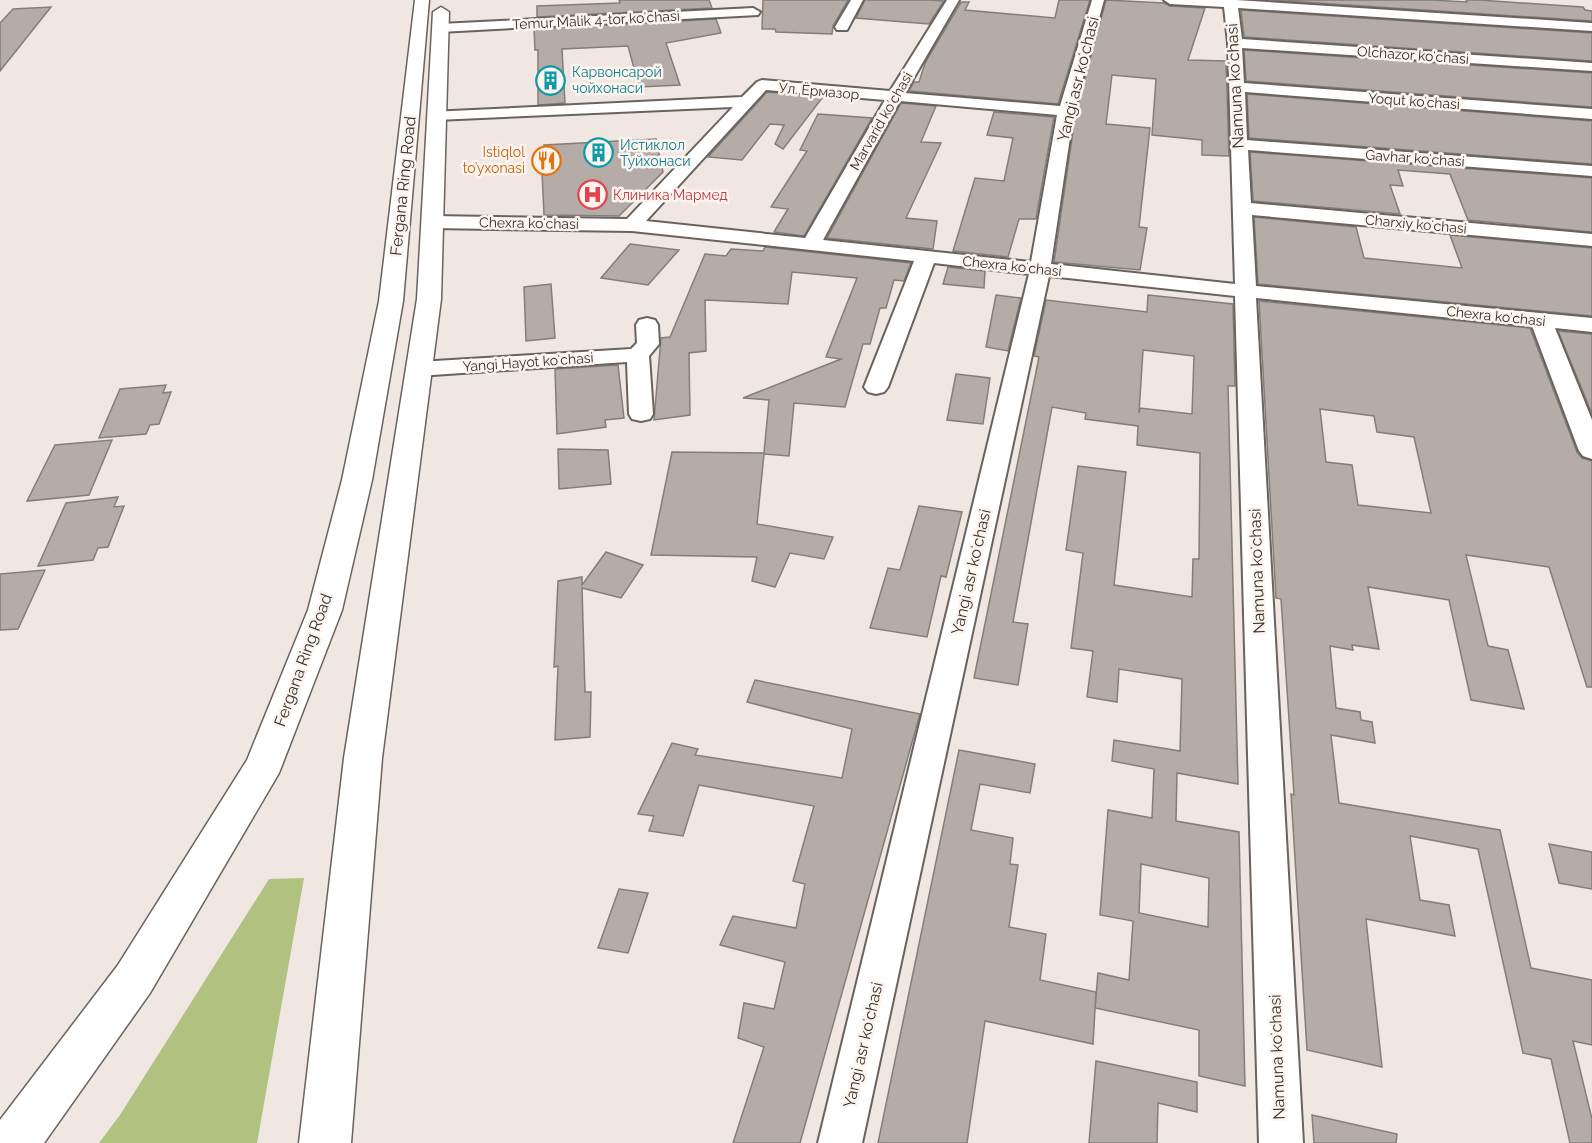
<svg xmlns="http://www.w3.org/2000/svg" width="1592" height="1143" viewBox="0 0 1592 1143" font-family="Raleway,sans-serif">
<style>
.green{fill:#b1c180}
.building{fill:#b5aca8;stroke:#847d78;stroke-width:1.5;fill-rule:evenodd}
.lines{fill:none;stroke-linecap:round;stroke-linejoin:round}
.minor-casing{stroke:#69625e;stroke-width:4}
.trunk-casing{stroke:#69625e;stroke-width:3}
.minor{fill:#fff;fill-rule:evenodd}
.trunk{fill:#fff;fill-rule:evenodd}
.labels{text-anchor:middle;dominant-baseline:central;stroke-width:5;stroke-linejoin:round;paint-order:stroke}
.far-street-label{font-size:14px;fill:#322f2d;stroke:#fdf4f0}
.far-culture-label{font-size:14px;fill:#0d838f;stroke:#fdf4f0;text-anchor:start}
.far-food-label{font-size:14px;fill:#c56008;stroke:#fdf4f0;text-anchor:end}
.far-health-label{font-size:14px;fill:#be3a42;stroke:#fdf4f0;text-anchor:start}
.street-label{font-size:16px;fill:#322f2d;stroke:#fdf4f0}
</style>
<rect width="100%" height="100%" fill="#f0e7e2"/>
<path class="green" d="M 304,878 L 257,1143 L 99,1143 L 120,1115 L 269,879 Z"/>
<g class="building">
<path d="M 619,0 L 709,0 L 712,8 L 537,17 L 537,6 L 620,3 Z"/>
<path d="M 763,0 L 848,0 L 833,26 L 832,34 L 776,32 L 775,29 L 762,29 Z"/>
<path d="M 865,0 L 929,0 L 944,1 L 929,24 L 856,18 Z"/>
<path d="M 1059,0 L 1090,0 L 1058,104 L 909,91 L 914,82 L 919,82 L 925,63 L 961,2 L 969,2 L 965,10 L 1055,18 Z"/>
<path d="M 1106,0 L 1164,3 L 1170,6 L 1205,8 L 1188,60 L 1226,61 L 1229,156 L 1202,155 L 1202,140 L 1152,135 L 1156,79 L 1112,75 L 1106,124 L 1150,128 L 1139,227 L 1147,228 L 1140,270 L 1054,262 L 1076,111 Z"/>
<path d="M 1271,0 L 1431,0 L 1467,2 L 1466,0 L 1479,0 L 1583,7 L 1585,10 L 1592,11 L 1592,21 Z"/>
<path d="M 51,7 L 0,71 L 0,23 L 13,9 Z"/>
<path d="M 1241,10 L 1592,33 L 1592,61 L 1244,37 Z"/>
<path d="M 716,19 L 721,33 L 666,43 L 680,85 L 639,87 L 628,46 L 562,49 L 565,103 L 538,105 L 538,50 L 535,50 L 534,29 Z"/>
<path d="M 1244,50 L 1592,73 L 1592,107 L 1246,81 Z"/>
<path d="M 767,92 L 823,97 L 783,149 L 775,144 L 784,125 L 770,124 L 742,160 L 708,157 Z"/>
<path d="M 1247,94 L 1592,121 L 1592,164 L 1249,138 Z"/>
<path d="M 901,103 L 936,106 L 921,142 L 941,143 L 906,218 L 937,221 L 933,249 L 827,238 Z"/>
<path d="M 994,112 L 1054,117 L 1036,219 L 1019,219 L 1008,257 L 953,251 L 975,178 L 1004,181 L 1013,138 L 987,135 Z"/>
<path d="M 818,114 L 872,118 L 804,236 L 774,232 L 788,209 L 771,207 L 807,151 L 800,150 Z"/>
<path d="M 656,139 L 663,172 L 619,216 L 544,215 L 541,150 L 545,149 L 544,145 Z"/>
<path d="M 1250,152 L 1592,178 L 1592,232 L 1468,220 L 1450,174 L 1398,170 L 1403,186 L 1390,185 L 1400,214 L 1253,201 Z"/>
<path d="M 1254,217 L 1356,227 L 1364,258 L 1462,268 L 1450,235 L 1592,248 L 1592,316 L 1258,284 Z"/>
<path d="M 630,244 L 679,250 L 648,285 L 601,278 Z"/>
<path d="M 765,247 L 911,263 L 904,281 L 894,280 L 886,308 L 880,308 L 870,344 L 863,344 L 845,407 L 794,403 L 789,456 L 764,454 L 757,524 L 833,537 L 824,559 L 790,553 L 775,587 L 752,581 L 757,557 L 651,555 L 672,452 L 764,453 L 769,400 L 743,398 L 841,359 L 826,357 L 857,278 L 792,272 L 788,304 L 705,300 L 706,351 L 689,353 L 690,415 L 654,420 L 661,338 L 670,337 L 705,254 L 726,256 L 731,249 L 763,251 Z"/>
<path d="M 948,267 L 985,271 L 984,288 L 943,284 Z"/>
<path d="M 551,284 L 555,338 L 526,341 L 524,287 Z"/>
<path d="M 996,295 L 1021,298 L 1008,351 L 986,347 Z"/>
<path d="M 1148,295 L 1233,304 L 1235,386 L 1228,386 L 1238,784 L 1177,773 L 1176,821 L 1239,832 L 1245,1086 L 1199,1076 L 1199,1030 L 1095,1008 L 1098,973 L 1129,980 L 1133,921 L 1100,915 L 1108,810 L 1152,818 L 1154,769 L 1112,761 L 1114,740 L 1180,751 L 1182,679 L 1119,669 L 1117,702 L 1087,697 L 1093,651 L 1071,648 L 1083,553 L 1066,550 L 1078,466 L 1126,472 L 1114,585 L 1192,597 L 1193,559 L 1199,559 L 1200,453 L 1137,445 L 1138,426 L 1085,419 L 1086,413 L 1052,407 L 1013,622 L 1028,624 L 1018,685 L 974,678 L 1039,357 L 1034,356 L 1046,300 L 1147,312 ZM 1143,350 L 1194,356 L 1192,414 L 1140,408 L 1139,413 ZM 1141,864 L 1209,878 L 1208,927 L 1139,913 Z"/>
<path d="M 1259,301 L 1530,328 L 1577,452 L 1582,458 L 1592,461 L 1592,687 L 1587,687 L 1549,567 L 1466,555 L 1488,646 L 1508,650 L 1524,709 L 1471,700 L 1449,600 L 1368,587 L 1379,649 L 1352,645 L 1353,650 L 1330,646 L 1336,708 L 1360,712 L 1361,720 L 1372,722 L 1375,743 L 1331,735 L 1339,803 L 1500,830 L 1531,968 L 1592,980 L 1592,1045 L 1573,1041 L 1592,1119 L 1592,1143 L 1570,1143 L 1551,1059 L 1523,1053 L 1478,849 L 1410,836 L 1420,900 L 1449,905 L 1455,936 L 1366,919 L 1382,1067 L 1307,1050 L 1291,794 L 1294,795 L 1281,599 L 1276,598 ZM 1320,409 L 1374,416 L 1377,432 L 1414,437 L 1431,513 L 1358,505 L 1352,465 L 1326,462 Z"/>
<path d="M 1558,331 L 1592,334 L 1592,414 Z"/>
<path d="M 618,365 L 624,418 L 605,420 L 606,427 L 557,434 L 555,369 Z"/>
<path d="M 956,374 L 990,378 L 983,424 L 947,420 Z"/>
<path d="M 166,385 L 163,393 L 171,392 L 159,424 L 150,425 L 146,434 L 99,438 L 120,389 Z"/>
<path d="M 112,440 L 89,495 L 27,501 L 55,445 Z"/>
<path d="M 558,449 L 608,450 L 611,484 L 559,489 Z"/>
<path d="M 118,497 L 114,507 L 124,506 L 108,547 L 98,548 L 93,560 L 38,566 L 66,503 Z"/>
<path d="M 919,506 L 962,512 L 946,577 L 941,576 L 927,637 L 870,628 L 888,568 L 900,570 Z"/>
<path d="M 606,552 L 643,565 L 621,598 L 582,588 L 585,692 L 591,692 L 590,737 L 555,740 L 558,666 L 554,667 L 558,581 L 582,577 L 582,585 Z"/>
<path d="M 45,570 L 18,629 L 0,630 L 0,574 Z"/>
<path d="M 755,680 L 920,714 L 800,1143 L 733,1143 L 764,1047 L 738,1038 L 744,1003 L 774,1009 L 785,962 L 720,945 L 733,916 L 796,928 L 805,884 L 793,881 L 814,806 L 699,785 L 683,836 L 649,831 L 654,816 L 638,814 L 672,743 L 698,749 L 695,755 L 842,778 L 852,729 L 747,702 Z"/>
<path d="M 959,750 L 1035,764 L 1030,793 L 980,784 L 971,830 L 1013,838 L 1010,864 L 1018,865 L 1009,927 L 1046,934 L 1040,980 L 1096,992 L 1093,1044 L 985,1021 L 967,1143 L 878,1143 Z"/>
<path d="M 1549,844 L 1592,852 L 1592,889 L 1559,883 Z"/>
<path d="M 619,889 L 648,893 L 628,953 L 598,948 Z"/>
<path d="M 1096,1061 L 1197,1082 L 1197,1112 L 1158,1103 L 1157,1143 L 1089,1143 Z"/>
<path d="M 1312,1115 L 1397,1134 L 1396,1143 L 1314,1143 Z"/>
</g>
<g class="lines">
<defs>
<g id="minor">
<path d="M 851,0 L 863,0 L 847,30 L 837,30 L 835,27 Z"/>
<path d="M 947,0 L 959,0 L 905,93 L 1060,106 L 1092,0 L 1104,0 L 1074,111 L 1051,264 L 1235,284 L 1228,43 L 1224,7 L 1170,4 L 1164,0 L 1236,0 L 1592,23 L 1592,31 L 1238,8 L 1242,39 L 1592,63 L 1592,71 L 1242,48 L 1244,83 L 1592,109 L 1592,119 L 1245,92 L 1247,140 L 1592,166 L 1592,176 L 1248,150 L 1251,203 L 1592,234 L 1592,246 L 1252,215 L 1256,286 L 1592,318 L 1592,332 L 1555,328 L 1592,420 L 1592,459 L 1583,456 L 1579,451 L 1532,326 L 1256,298 L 1303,1143 L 1259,1143 L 1235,296 L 1049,276 L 862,1143 L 818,1143 L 1029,274 L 934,263 L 888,387 L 884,392 L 876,394 L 868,392 L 864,387 L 914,261 L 632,231 L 432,228 L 425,226 L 423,222 L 425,218 L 432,216 L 627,219 L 733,107 L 436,120 L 428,115 L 430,112 L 742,97 L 757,82 L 762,80 L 890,91 ZM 766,90 L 885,100 L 805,238 L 646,221 ZM 900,101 L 1057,115 L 1031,262 L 823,240 Z"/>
<path d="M 753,8 L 760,12 L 758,15 L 440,32 L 433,28 L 440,24 Z"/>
<path d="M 647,318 L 655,320 L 658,325 L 659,344 L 649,356 L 653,414 L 650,419 L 641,421 L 632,419 L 629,414 L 627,362 L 418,376 L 410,374 L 407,369 L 410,364 L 418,362 L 631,349 L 637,343 L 636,325 L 639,320 Z"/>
</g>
<g id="trunk">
<path d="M 415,0 L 429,0 L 403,301 L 372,480 L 342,610 L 279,773 L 150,993 L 44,1143 L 0,1143 L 0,1120 L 118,965 L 247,760 L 308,610 L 342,480 L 379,301 Z"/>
<path d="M 441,7 L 449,12 L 441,299 L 382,758 L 351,1143 L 299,1143 L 344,758 L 417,299 L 433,12 Z"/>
</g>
</defs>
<use href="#minor" class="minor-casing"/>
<use href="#trunk" class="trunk-casing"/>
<use href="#minor" class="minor"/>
<use href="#trunk" class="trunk"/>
</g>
<defs>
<symbol id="building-ring" viewBox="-11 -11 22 22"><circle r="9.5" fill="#fdf4f0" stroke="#0f9aa8" stroke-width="1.5"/><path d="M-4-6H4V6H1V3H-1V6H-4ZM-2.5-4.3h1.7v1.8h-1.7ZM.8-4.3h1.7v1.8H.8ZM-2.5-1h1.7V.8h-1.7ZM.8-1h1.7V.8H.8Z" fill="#0f9aa8"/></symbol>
<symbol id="restaurant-ring" viewBox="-11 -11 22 22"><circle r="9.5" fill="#fdf4f0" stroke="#e8710a" stroke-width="1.5"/><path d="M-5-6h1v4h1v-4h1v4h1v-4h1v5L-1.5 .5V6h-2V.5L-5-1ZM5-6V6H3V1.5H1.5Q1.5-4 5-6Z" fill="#e8710a"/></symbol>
<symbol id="hospital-ring" viewBox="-11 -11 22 22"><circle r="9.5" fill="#fdf4f0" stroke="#e0444e" stroke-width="1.5"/><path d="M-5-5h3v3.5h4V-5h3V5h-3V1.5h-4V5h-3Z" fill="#e0444e"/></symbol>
</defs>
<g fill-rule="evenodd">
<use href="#building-ring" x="534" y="64" width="33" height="33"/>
<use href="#building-ring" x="582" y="136" width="33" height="33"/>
<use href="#restaurant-ring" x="530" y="144" width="33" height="33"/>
<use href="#hospital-ring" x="576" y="178" width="33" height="33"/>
</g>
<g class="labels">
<g class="far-street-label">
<text transform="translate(596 20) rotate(-3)">Temur Malik 4-tor koʻchasi</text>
<text transform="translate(1413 55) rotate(4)">Olchazor koʻchasi</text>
<text transform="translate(819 91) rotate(5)">Ул. Ёрмазор</text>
<text transform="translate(1414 101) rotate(4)">Yoqut koʻchasi</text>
<text transform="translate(881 121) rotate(-60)">Marvarid koʻchasi</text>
<text transform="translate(1415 158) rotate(4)">Gavhar koʻchasi</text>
<text transform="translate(529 223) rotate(1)">Chexra koʻchasi</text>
<text transform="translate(1416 224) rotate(5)">Charxiy koʻchasi</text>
<text transform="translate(1012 266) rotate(6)">Chexra koʻchasi</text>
<text transform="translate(1496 316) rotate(6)">Chexra koʻchasi</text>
<text transform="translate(528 362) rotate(-4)">Yangi Hayot koʻchasi</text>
</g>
<g class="far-culture-label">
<text x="572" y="72">Карвонсарой<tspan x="572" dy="16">чойхонаси</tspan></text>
<text x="620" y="145">Истиклол<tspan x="620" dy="16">Туйхонаси</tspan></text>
</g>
<g class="far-food-label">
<text x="525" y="152">Istiqlol<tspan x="525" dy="16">to’yxonasi</tspan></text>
</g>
<g class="far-health-label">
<text x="613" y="195">Клиника Мармед</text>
</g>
<g class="street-label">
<text transform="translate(1078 79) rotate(-76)">Yangi asr koʻchasi</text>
<text transform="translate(1235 86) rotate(-93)">Namuna koʻchasi</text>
<text transform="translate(403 186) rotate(-84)">Fergana Ring Road</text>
<text transform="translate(1257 571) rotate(-92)">Namuna koʻchasi</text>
<text transform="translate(971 572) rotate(-77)">Yangi asr koʻchasi</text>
<text transform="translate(303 660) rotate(-70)">Fergana Ring Road</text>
<text transform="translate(863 1045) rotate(-77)">Yangi asr koʻchasi</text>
<text transform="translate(1277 1057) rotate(-92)">Namuna koʻchasi</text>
</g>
</g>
</svg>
